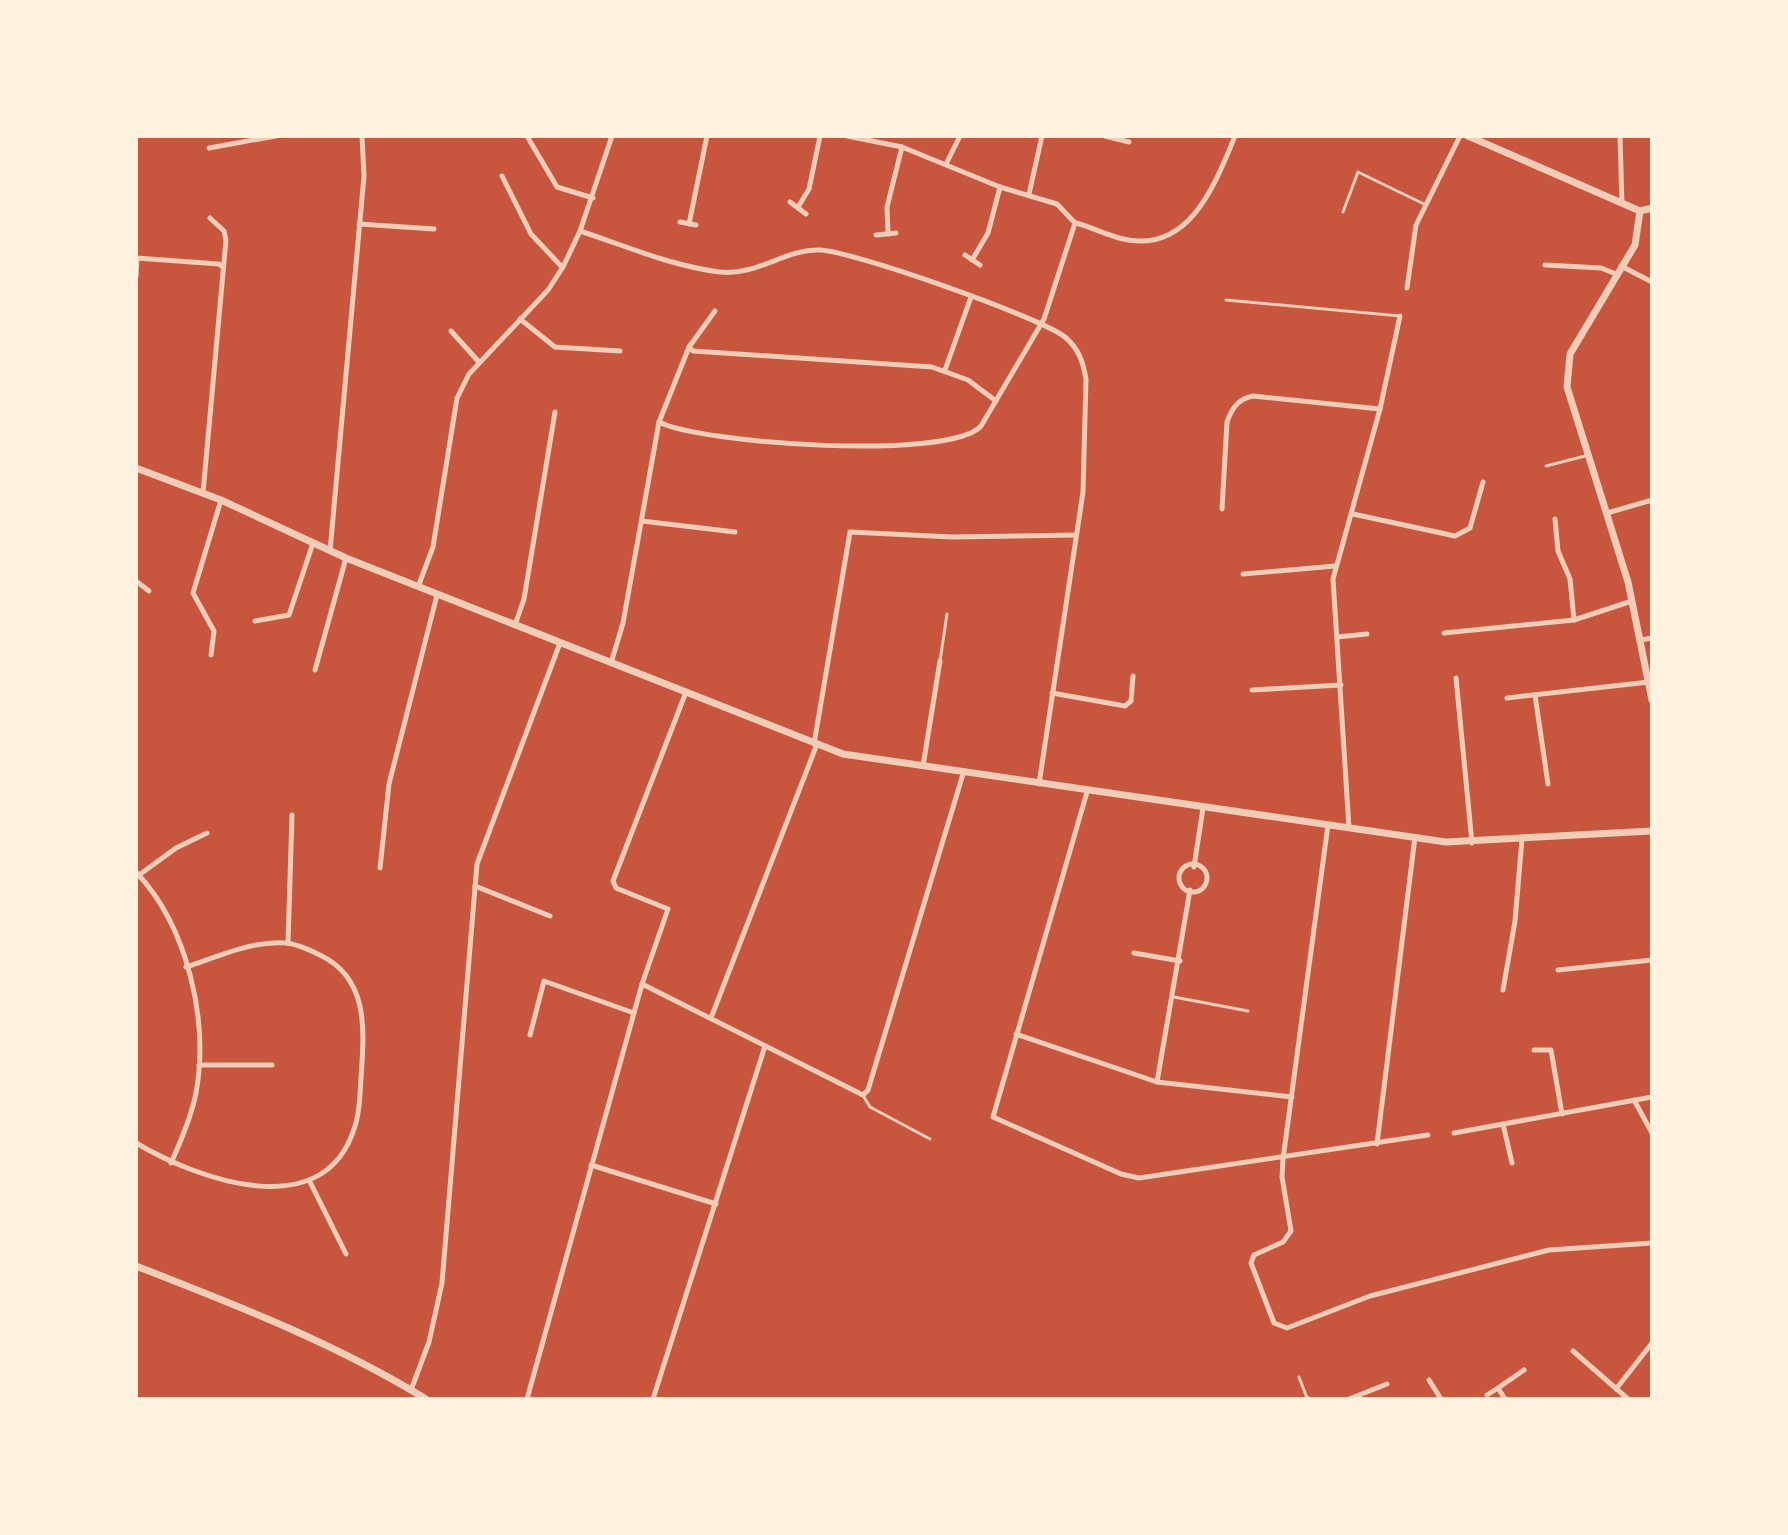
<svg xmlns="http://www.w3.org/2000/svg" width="1788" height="1535" viewBox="0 0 1788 1535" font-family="'Source Sans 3',sans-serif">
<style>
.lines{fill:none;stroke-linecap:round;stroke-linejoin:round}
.service{stroke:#f1ccb7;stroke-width:3}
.minor{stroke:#f1ccb7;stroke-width:5}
.tertiary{stroke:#f1ccb7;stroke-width:7}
</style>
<rect width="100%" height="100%" fill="#c8553d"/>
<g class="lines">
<g class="service">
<path d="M 1343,212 L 1358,172 L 1426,205"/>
<path d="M 1226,300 L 1400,316"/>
<path d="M 1546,466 L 1585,456"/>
<path d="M 940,661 L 947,614"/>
<path d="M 1174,997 L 1248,1011"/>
<path d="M 864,1097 L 870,1107 L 930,1139"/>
<path d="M 1299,1377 L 1307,1398"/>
</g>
<g class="minor">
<path d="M 527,136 L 557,187 L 593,198"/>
<path d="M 1105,136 L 1129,142"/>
<path d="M 1620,136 L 1622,204"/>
<path d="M 209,148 L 276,136"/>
<path d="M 946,164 L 960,136"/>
<path d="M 502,176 L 531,234 L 562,267"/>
<path d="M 1029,194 L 1042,136"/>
<path d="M 790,202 L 806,214"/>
<path d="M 798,207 L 809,189 L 820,136"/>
<path d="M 680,222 L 696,225"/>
<path d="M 1076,223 C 1091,227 1107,235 1123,239 C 1189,254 1215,185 1235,136"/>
<path d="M 359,224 L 434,229"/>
<path d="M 689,224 L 707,136"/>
<path d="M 580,231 C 626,246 671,266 720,272 C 757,276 785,249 820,250 C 852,251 1040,317 1065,337 C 1079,349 1083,362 1086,379 L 1083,492 L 1039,784"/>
<path d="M 888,234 L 887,207 L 902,147"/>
<path d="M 876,235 L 896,233"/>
<path d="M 965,255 L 980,265"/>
<path d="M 136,258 L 219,264 L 223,267"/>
<path d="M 972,260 L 988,233 L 1000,187"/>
<path d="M 1545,265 L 1601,268 L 1616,274"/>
<path d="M 1621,266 L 1652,282"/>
<path d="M 136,277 L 137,258"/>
<path d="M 1407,288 L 1416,225 L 1460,136"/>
<path d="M 520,319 L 555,347 L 620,351"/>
<path d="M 451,331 L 479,362"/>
<path d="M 689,347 L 693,351 L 932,367 L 968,380 L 996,401"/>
<path d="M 945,370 L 971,297"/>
<path d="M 659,422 C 702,444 950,461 981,426 L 1044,319 L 1075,223 L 1057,204 L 1000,187 L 902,147 L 847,136"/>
<path d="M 203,493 L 226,240 L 224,231 L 210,218"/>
<path d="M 1222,509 L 1227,422 C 1232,408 1238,399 1253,396 L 1380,409"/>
<path d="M 1607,513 L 1652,500"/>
<path d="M 1353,514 L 1455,536 L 1470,528 L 1483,482"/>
<path d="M 1555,519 L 1558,551 L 1570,579 L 1574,620"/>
<path d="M 642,521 L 735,532"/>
<path d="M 330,551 L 364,176 L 362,136"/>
<path d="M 1243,574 L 1335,566"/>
<path d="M 136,581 L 149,591"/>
<path d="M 418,587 L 433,547 L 457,398 L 469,374 L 548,290 L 563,267 L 580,231 L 612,136"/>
<path d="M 255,621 L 289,615 L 313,543"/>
<path d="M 515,625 L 524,599 L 555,412"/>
<path d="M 1444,633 L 1574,620 L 1632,601"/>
<path d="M 1337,637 L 1367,634"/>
<path d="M 1641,640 L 1652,638"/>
<path d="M 211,655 L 214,631 L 193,593 L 221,500"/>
<path d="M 611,663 L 623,623 L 659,422 L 689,347 L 715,311"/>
<path d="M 315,670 L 346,558"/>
<path d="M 1456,678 L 1472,843"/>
<path d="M 1252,690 L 1341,685"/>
<path d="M 1052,693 L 1125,706 L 1131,701 L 1133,676"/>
<path d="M 1535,695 L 1548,784"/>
<path d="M 1507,698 L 1649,682"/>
<path d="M 814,744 L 850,532 L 952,537 L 1076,535"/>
<path d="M 923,766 L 940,661"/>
<path d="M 1087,792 L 993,1117 L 1121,1174 L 1139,1178 L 1428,1135"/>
<path d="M 1328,825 L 1283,1159 L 1282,1177 L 1291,1231 L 1283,1242 L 1254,1255 L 1251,1263 L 1274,1323 L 1287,1328 L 1370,1296 L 1549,1250 L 1652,1243"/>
<path d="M 1349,828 L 1333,579 L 1380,409 L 1400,316"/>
<circle cx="1193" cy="878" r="14"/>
<path d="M 1194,867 L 1203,808"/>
<path d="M 380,868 L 389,784 L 437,595"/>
<path d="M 136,872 C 188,927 209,1021 196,1093 C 191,1118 181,1141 171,1163"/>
<path d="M 139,875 L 176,848 L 207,833"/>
<path d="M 475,886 L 550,916"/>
<path d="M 288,943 L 292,815"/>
<path d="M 1134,953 L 1180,961"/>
<path d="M 1558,970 L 1652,960"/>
<path d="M 642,984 L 863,1095 L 868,1090 L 963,774"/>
<path d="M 1503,990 L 1515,921 L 1522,839"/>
<path d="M 711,1018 L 817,744"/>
<path d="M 1016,1034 L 1157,1082 L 1292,1097"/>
<path d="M 530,1035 L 544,981 L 634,1013"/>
<path d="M 1534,1050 L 1551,1050 L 1562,1114"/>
<path d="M 199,1065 L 272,1065"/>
<path d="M 1157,1082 L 1190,890"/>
<path d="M 1634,1100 L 1652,1133"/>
<path d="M 1503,1124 L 1512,1163"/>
<path d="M 1454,1133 L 1652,1097"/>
<path d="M 136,1143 C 197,1179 325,1227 355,1126 C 360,1111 360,1094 361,1078 C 364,1032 370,979 320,955 C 310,950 298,944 286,943 C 253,940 217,957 186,967"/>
<path d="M 1377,1144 L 1415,837"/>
<path d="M 591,1165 L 716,1204"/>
<path d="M 309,1180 L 346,1254"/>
<path d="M 1573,1351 L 1628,1399"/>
<path d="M 1429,1380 L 1441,1399"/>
<path d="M 1616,1389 L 1652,1343"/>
<path d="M 411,1390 L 429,1342 L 442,1283 L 477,864 L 560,643"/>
<path d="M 1487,1395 L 1498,1388"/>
<path d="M 1307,1398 L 1308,1399"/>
<path d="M 527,1399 L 642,984 L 668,909 L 616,888 L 613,881 L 686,692"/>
<path d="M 653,1399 L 765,1046"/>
<path d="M 1349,1399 L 1387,1384"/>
<path d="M 1505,1399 L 1498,1388 L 1524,1370"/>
</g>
<g class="tertiary">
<path d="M 1468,136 L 1640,211"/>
<path d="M 1640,211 L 1635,245 L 1570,354 L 1567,387 L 1628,582 L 1652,700"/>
<path d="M 1640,211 L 1652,208"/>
<path d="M 136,468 L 221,500 L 346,558 L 843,754 L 1446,842 L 1652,831"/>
<path d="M 136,1266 C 236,1305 335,1343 426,1399"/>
</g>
</g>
<rect width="1788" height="1535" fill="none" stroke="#fff3e0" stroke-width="276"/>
</svg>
